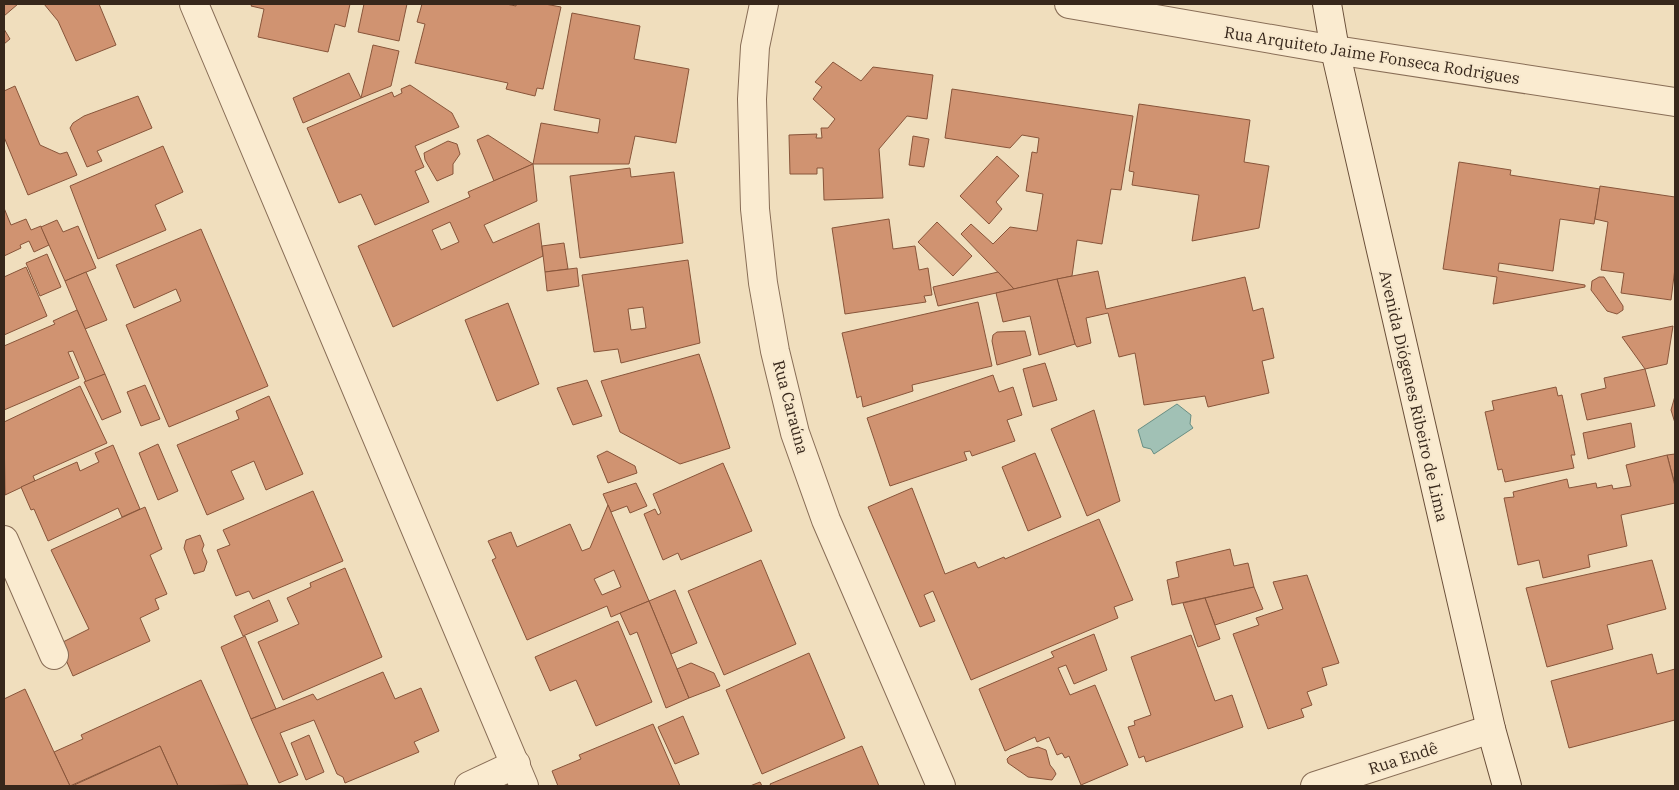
<svg xmlns="http://www.w3.org/2000/svg" width="1679" height="790" viewBox="0 0 1679 790" font-family="'IBM Plex Serif',serif">
<style>
.water{fill:#a1c1b5;stroke:#688e83}
.building{fill:#d09371;stroke:#88553a;fill-rule:evenodd}
.lines{fill:none;stroke-linecap:round;stroke-linejoin:round}
.street-casing{stroke:#886d56;stroke-width:30}
.secondary-casing{stroke:#6a4f39;stroke-width:30}
.street{stroke:#faebd0;stroke-width:28}
.secondary{stroke:#faebd0;stroke-width:28}
.labels{text-anchor:middle;dominant-baseline:central;stroke-width:4;stroke-linejoin:round;paint-order:stroke}
.street-label{font-size:16px;fill:#37271b;stroke:#f7e8cd}
</style>
<rect width="100%" height="100%" fill="#f0debd"/>
<path class="water" d="M 1177,404 L 1191,415 L 1190,424 L 1193,428 L 1154,454 L 1151,449 L 1143,447 L 1138,430 Z"/>
<g class="building">
<path d="M 4,4 L 18,4 L 4,16 Z"/>
<path d="M 44,4 L 99,4 L 116,45 L 76,61 L 58,21 Z"/>
<path d="M 252,4 L 350,4 L 345,27 L 335,24 L 328,52 L 258,37 L 264,9 L 251,6 Z"/>
<path d="M 364,4 L 407,4 L 399,41 L 358,32 Z"/>
<path d="M 422,4 L 506,4 L 516,6 L 516,4 L 545,4 L 561,7 L 543,89 L 537,88 L 535,96 L 506,89 L 508,83 L 415,63 L 425,24 L 417,22 Z"/>
<path d="M 572,13 L 640,26 L 634,59 L 689,69 L 676,143 L 635,136 L 629,164 L 533,164 L 541,123 L 598,133 L 600,119 L 554,110 Z"/>
<path d="M 4,29 L 10,39 L 4,44 Z"/>
<path d="M 373,45 L 399,51 L 391,86 L 361,98 Z"/>
<path d="M 833,62 L 861,81 L 873,67 L 933,75 L 927,119 L 907,116 L 879,149 L 883,198 L 824,200 L 823,168 L 817,168 L 817,174 L 790,174 L 789,135 L 817,134 L 816,138 L 822,138 L 821,128 L 828,128 L 835,119 L 813,99 L 822,87 L 815,82 Z"/>
<path d="M 349,73 L 361,98 L 303,123 L 293,98 Z"/>
<path d="M 410,85 L 452,113 L 459,127 L 415,146 L 424,167 L 415,171 L 429,202 L 375,225 L 361,194 L 339,203 L 307,128 L 392,92 L 394,97 L 402,93 L 401,89 Z"/>
<path d="M 15,86 L 40,145 L 60,154 L 67,152 L 77,175 L 28,195 L 4,137 L 4,91 Z"/>
<path d="M 952,89 L 1133,116 L 1121,190 L 1111,189 L 1102,244 L 1077,240 L 1072,276 L 1014,289 L 961,234 L 971,224 L 993,244 L 1010,227 L 1037,231 L 1043,194 L 1026,191 L 1032,152 L 1037,153 L 1039,138 L 1022,135 L 1010,148 L 945,138 Z"/>
<path d="M 138,96 L 152,128 L 97,151 L 102,161 L 87,167 L 70,128 L 73,123 L 84,116 Z"/>
<path d="M 1139,104 L 1250,120 L 1244,162 L 1269,166 L 1259,228 L 1192,241 L 1199,195 L 1132,185 L 1134,172 L 1129,171 Z"/>
<path d="M 488,135 L 533,164 L 494,181 L 477,140 Z"/>
<path d="M 913,136 L 929,139 L 924,167 L 909,165 Z"/>
<path d="M 448,141 L 457,144 L 460,154 L 453,164 L 453,174 L 437,181 L 425,160 L 424,153 Z"/>
<path d="M 163,146 L 183,192 L 155,205 L 166,230 L 98,259 L 70,186 Z"/>
<path d="M 997,156 L 1019,176 L 996,202 L 1002,209 L 989,224 L 960,196 Z"/>
<path d="M 1459,162 L 1511,170 L 1510,175 L 1600,189 L 1594,224 L 1560,219 L 1553,271 L 1499,263 L 1498,271 L 1585,285 L 1585,287 L 1493,304 L 1497,277 L 1443,269 Z"/>
<path d="M 533,164 L 537,201 L 484,225 L 493,243 L 539,223 L 543,256 L 393,327 L 358,246 L 470,197 L 468,192 ZM 450,222 L 459,242 L 441,250 L 432,230 Z"/>
<path d="M 630,168 L 631,177 L 674,172 L 683,243 L 580,258 L 570,176 Z"/>
<path d="M 1600,186 L 1675,197 L 1675,268 L 1671,300 L 1621,293 L 1624,273 L 1601,270 L 1608,222 L 1595,219 Z"/>
<path d="M 4,208 L 11,225 L 26,219 L 31,230 L 41,226 L 49,245 L 34,252 L 29,241 L 20,245 L 21,248 L 4,256 Z"/>
<path d="M 889,219 L 893,249 L 915,246 L 919,270 L 928,268 L 932,295 L 924,296 L 926,302 L 845,314 L 832,228 Z"/>
<path d="M 57,220 L 63,232 L 78,226 L 96,268 L 65,281 L 41,227 Z"/>
<path d="M 937,222 L 972,256 L 953,276 L 918,242 Z"/>
<path d="M 201,229 L 268,386 L 169,427 L 126,325 L 181,301 L 176,289 L 134,308 L 116,265 Z"/>
<path d="M 564,243 L 568,269 L 545,272 L 542,246 Z"/>
<path d="M 47,254 L 61,287 L 40,296 L 26,263 Z"/>
<path d="M 688,260 L 700,343 L 621,363 L 618,349 L 594,352 L 582,275 ZM 643,307 L 646,328 L 631,330 L 628,309 Z"/>
<path d="M 26,267 L 47,316 L 4,335 L 4,277 Z"/>
<path d="M 577,268 L 579,286 L 547,291 L 545,272 Z"/>
<path d="M 1098,271 L 1106,309 L 1245,277 L 1253,311 L 1263,308 L 1274,358 L 1262,361 L 1269,393 L 1208,407 L 1205,396 L 1144,405 L 1135,353 L 1119,357 L 1108,313 L 1086,318 L 1091,343 L 1077,347 L 1075,344 L 1057,279 Z"/>
<path d="M 86,272 L 107,320 L 85,329 L 65,281 Z"/>
<path d="M 998,272 L 1014,289 L 938,306 L 933,287 Z"/>
<path d="M 1599,277 L 1604,277 L 1623,306 L 1623,310 L 1617,314 L 1607,311 L 1591,290 L 1592,281 Z"/>
<path d="M 1057,279 L 1075,344 L 1039,355 L 1030,316 L 1003,322 L 996,293 Z"/>
<path d="M 978,302 L 992,366 L 912,385 L 913,391 L 863,407 L 861,396 L 857,398 L 842,333 Z"/>
<path d="M 508,303 L 539,384 L 497,401 L 465,320 Z"/>
<path d="M 77,310 L 105,374 L 86,382 L 73,351 L 68,352 L 79,378 L 4,410 L 4,346 L 55,324 L 53,321 Z"/>
<path d="M 1673,326 L 1667,364 L 1645,369 L 1622,337 Z"/>
<path d="M 1025,331 L 1031,355 L 997,365 L 992,341 L 993,335 L 997,332 Z"/>
<path d="M 699,354 L 730,448 L 680,464 L 620,432 L 601,381 Z"/>
<path d="M 1045,363 L 1057,400 L 1033,407 L 1023,369 Z"/>
<path d="M 1645,369 L 1655,406 L 1587,420 L 1581,394 L 1606,388 L 1604,378 Z"/>
<path d="M 105,374 L 121,412 L 102,420 L 84,382 Z"/>
<path d="M 993,375 L 999,392 L 1013,387 L 1022,415 L 1007,420 L 1015,441 L 972,456 L 970,451 L 964,452 L 967,460 L 890,486 L 867,418 Z"/>
<path d="M 587,380 L 602,416 L 573,425 L 557,388 Z"/>
<path d="M 145,385 L 160,419 L 141,426 L 127,392 Z"/>
<path d="M 80,386 L 107,443 L 33,476 L 35,481 L 5,495 L 4,422 Z"/>
<path d="M 1556,387 L 1558,396 L 1562,395 L 1575,455 L 1571,455 L 1574,468 L 1505,482 L 1502,469 L 1498,470 L 1485,412 L 1494,410 L 1492,401 Z"/>
<path d="M 269,396 L 303,474 L 266,490 L 254,461 L 231,471 L 244,499 L 207,515 L 177,445 L 239,419 L 236,411 Z"/>
<path d="M 1675,396 L 1675,423 L 1671,410 Z"/>
<path d="M 1094,410 L 1120,501 L 1087,516 L 1051,429 Z"/>
<path d="M 1631,423 L 1635,447 L 1588,459 L 1583,433 Z"/>
<path d="M 158,444 L 178,491 L 158,500 L 139,453 Z"/>
<path d="M 113,445 L 140,509 L 122,517 L 118,508 L 48,541 L 34,509 L 31,510 L 21,487 L 77,462 L 80,471 L 99,462 L 95,453 Z"/>
<path d="M 607,451 L 635,466 L 637,473 L 608,483 L 597,456 Z"/>
<path d="M 1035,453 L 1061,517 L 1028,531 L 1002,467 Z"/>
<path d="M 1675,454 L 1675,480 L 1674,481 L 1667,455 Z"/>
<path d="M 1667,455 L 1675,486 L 1675,503 L 1621,515 L 1627,546 L 1588,555 L 1590,567 L 1543,578 L 1539,560 L 1518,565 L 1504,498 L 1514,497 L 1513,492 L 1567,479 L 1569,488 L 1596,483 L 1597,488 L 1612,485 L 1613,489 L 1631,486 L 1626,465 Z"/>
<path d="M 723,463 L 752,531 L 681,560 L 678,553 L 663,560 L 644,514 L 655,509 L 658,515 L 661,513 L 653,494 Z"/>
<path d="M 636,483 L 647,506 L 630,513 L 627,506 L 611,512 L 603,494 Z"/>
<path d="M 912,488 L 945,574 L 975,562 L 978,568 L 1004,557 L 1005,559 L 1099,519 L 1133,600 L 1114,607 L 1118,618 L 971,680 L 933,591 L 924,595 L 935,621 L 920,627 L 868,507 Z"/>
<path d="M 313,491 L 343,561 L 253,599 L 249,591 L 236,596 L 217,550 L 230,545 L 223,530 Z"/>
<path d="M 608,505 L 649,601 L 611,617 L 607,606 L 527,640 L 492,560 L 496,558 L 488,541 L 511,532 L 517,547 L 570,524 L 582,551 L 590,548 ZM 614,570 L 621,587 L 602,595 L 594,579 Z"/>
<path d="M 145,507 L 162,549 L 150,555 L 167,594 L 155,599 L 159,609 L 140,618 L 150,641 L 73,676 L 59,644 L 89,629 L 51,550 Z"/>
<path d="M 200,535 L 204,545 L 202,550 L 207,562 L 204,571 L 194,574 L 184,548 L 186,540 Z"/>
<path d="M 1230,549 L 1234,566 L 1248,563 L 1254,587 L 1172,605 L 1167,580 L 1179,577 L 1176,562 Z"/>
<path d="M 761,560 L 796,644 L 724,675 L 688,591 Z"/>
<path d="M 1652,560 L 1666,609 L 1607,625 L 1613,649 L 1547,667 L 1526,588 Z"/>
<path d="M 345,568 L 382,657 L 283,700 L 258,642 L 299,624 L 287,598 L 311,587 L 310,583 Z"/>
<path d="M 1307,575 L 1339,663 L 1322,668 L 1327,685 L 1307,692 L 1312,705 L 1301,709 L 1304,717 L 1268,729 L 1233,634 L 1259,625 L 1256,618 L 1283,609 L 1273,582 Z"/>
<path d="M 1254,587 L 1263,609 L 1215,625 L 1205,598 Z"/>
<path d="M 675,590 L 697,643 L 671,654 L 649,601 Z"/>
<path d="M 1205,598 L 1220,639 L 1198,647 L 1183,603 Z"/>
<path d="M 269,600 L 278,621 L 243,636 L 234,616 Z"/>
<path d="M 649,601 L 689,698 L 666,708 L 637,632 L 630,635 L 620,613 Z"/>
<path d="M 618,621 L 652,702 L 596,726 L 576,680 L 550,691 L 535,657 Z"/>
<path d="M 1094,634 L 1107,670 L 1074,684 L 1066,665 L 1058,668 L 1070,695 L 1095,685 L 1128,765 L 1081,785 L 1069,756 L 1065,758 L 1062,753 L 1057,755 L 1049,737 L 1037,742 L 1035,737 L 1005,751 L 979,689 L 1054,657 L 1051,652 Z"/>
<path d="M 1191,635 L 1215,701 L 1232,695 L 1243,727 L 1146,762 L 1144,756 L 1139,758 L 1128,727 L 1135,725 L 1134,721 L 1151,715 L 1131,657 Z"/>
<path d="M 245,636 L 276,709 L 251,719 L 221,647 Z"/>
<path d="M 809,653 L 845,738 L 762,774 L 726,690 Z"/>
<path d="M 1652,654 L 1657,674 L 1675,669 L 1675,720 L 1569,748 L 1551,681 Z"/>
<path d="M 691,663 L 714,673 L 720,686 L 689,698 L 677,669 Z"/>
<path d="M 383,672 L 395,699 L 421,688 L 439,731 L 414,742 L 419,752 L 345,783 L 343,777 L 337,774 L 314,720 L 280,733 L 298,775 L 279,783 L 251,719 L 313,694 L 317,700 Z"/>
<path d="M 201,680 L 248,785 L 178,786 L 160,746 L 70,786 L 54,752 L 83,739 L 81,735 Z"/>
<path d="M 25,689 L 54,752 L 70,786 L 4,786 L 4,699 Z"/>
<path d="M 683,716 L 699,754 L 675,764 L 658,727 Z"/>
<path d="M 653,724 L 680,786 L 558,786 L 552,771 L 581,759 L 579,755 Z"/>
<path d="M 309,735 L 324,772 L 306,780 L 291,743 Z"/>
<path d="M 160,746 L 178,786 L 72,786 Z"/>
<path d="M 862,746 L 879,786 L 771,786 L 770,784 Z"/>
<path d="M 1038,747 L 1046,750 L 1050,765 L 1054,770 L 1056,774 L 1052,780 L 1028,777 L 1008,763 L 1007,759 L 1010,756 Z"/>
<path d="M 760,782 L 762,786 L 750,786 Z"/>
</g>
<g class="lines">
<defs>
<g id="street">
<path d="M 194,4 L 524,786"/>
<path d="M 764,4 L 755,47 L 752,99 L 755,209 L 763,283 L 775,351 L 795,433 L 826,520 L 941,786"/>
<path d="M 1069,4 L 1335,50 L 1675,102"/>
<path d="M 4,540 L 54,655"/>
<path d="M 469,786 L 516,764"/>
<path d="M 1315,786 L 1491,729"/>
</g>
<path id="secondary" d="M 1327,4 L 1335,50 L 1491,729 L 1507,786"/>
</defs>
<use href="#street" class="street-casing"/>
<use href="#secondary" class="secondary-casing"/>
<use href="#street" class="street"/>
<use href="#secondary" class="secondary"/>
</g>
<g class="labels">
<g class="street-label">
<text transform="translate(1372 55) rotate(9)">Rua Arquiteto Jaime Fonseca Rodrigues</text>
<text transform="translate(1414 396) rotate(77)">Avenida Diógenes Ribeiro de Lima</text>
<text transform="translate(791 407) rotate(75)">Rua Caraúna</text>
<text transform="translate(1403 758) rotate(-18)">Rua Endê</text>
</g>
</g>
<rect width="1679" height="790" fill="none" stroke="#37271b" stroke-width="10"/>
</svg>
